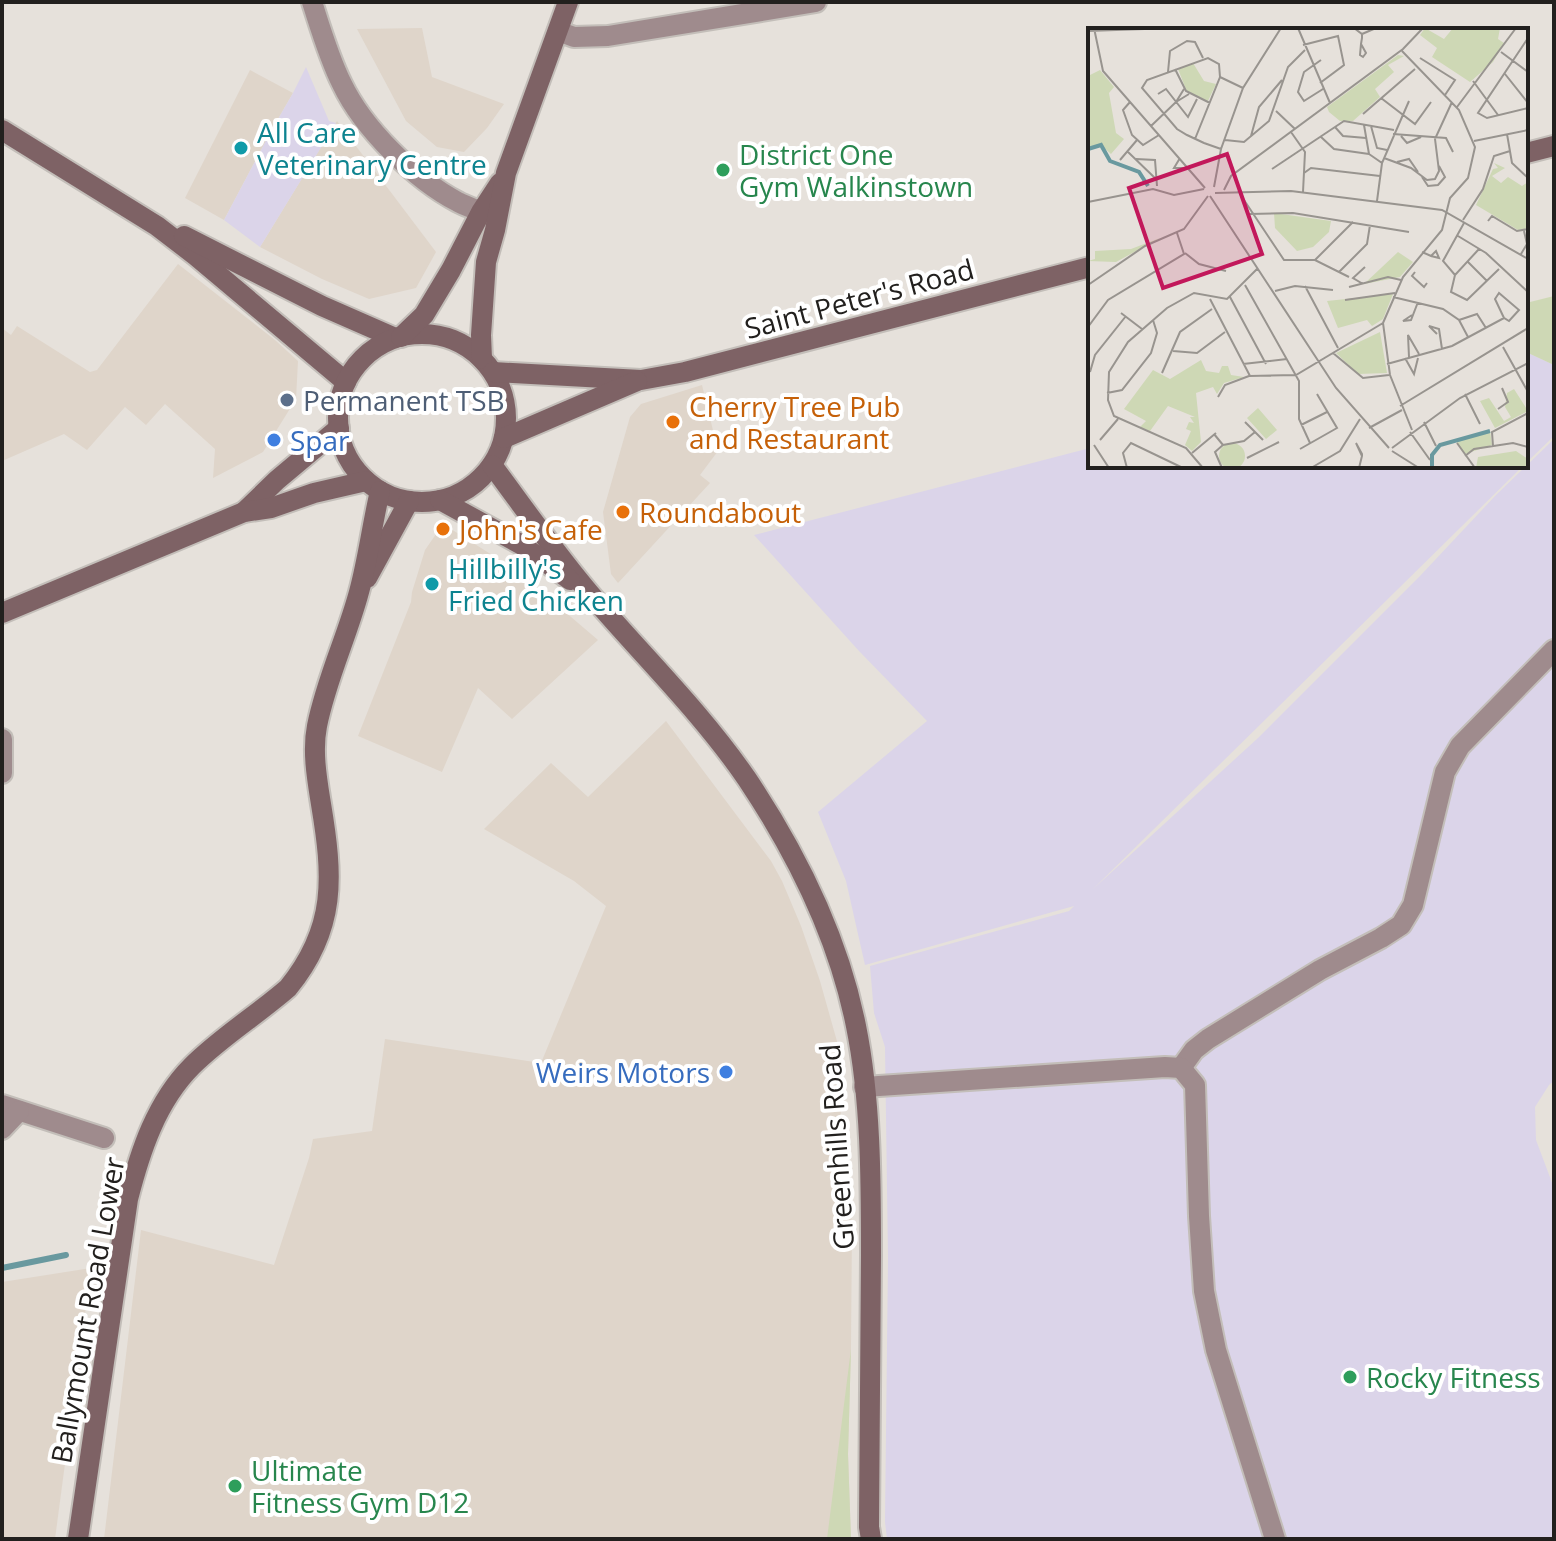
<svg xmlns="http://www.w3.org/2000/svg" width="1556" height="1541" viewBox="0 0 1556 1541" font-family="'Open Sans',sans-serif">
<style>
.built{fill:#dfd5ca}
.industrial{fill:#dbd4e9}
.green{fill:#ced8b5}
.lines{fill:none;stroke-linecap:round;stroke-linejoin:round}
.stream{stroke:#69999f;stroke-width:6}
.street-casing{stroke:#c3beb9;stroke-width:24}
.secondary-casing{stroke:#c3beb9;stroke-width:24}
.street{stroke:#9f8b8d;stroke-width:20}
.secondary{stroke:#7e6265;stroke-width:20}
.culture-dot{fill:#0f9aa8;stroke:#fff;stroke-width:3}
.leisure-dot{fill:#2e9e5b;stroke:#fff;stroke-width:3}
.service-dot{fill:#5c6f8a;stroke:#fff;stroke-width:3}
.food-dot{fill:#e8710a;stroke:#fff;stroke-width:3}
.shop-dot{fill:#3f7fe0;stroke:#fff;stroke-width:3}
.labels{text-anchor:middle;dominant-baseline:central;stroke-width:8;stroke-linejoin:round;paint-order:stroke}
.culture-label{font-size:28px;fill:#0d838f;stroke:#fff;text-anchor:start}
.leisure-label{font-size:28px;fill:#27864d;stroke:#fff;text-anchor:start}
.street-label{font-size:28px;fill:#22201e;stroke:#fff}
.service-label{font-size:28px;fill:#4e5e75;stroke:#fff;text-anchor:start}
.food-label{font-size:28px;fill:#c56008;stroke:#fff;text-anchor:start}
.shop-label{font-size:28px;fill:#366cbe;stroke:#fff;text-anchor:start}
.inset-river{fill:none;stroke:#69999f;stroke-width:4}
.inset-road{fill:none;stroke:#98948f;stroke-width:2}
.view{fill:#c2185b;fill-opacity:0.15;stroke:#c2185b;stroke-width:4}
.inset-edge{fill:none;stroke:#22201e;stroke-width:4}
</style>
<rect width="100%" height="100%" fill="#e6e1db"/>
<g class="built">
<path d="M 422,28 L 432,77 L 504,104 L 487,128 L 464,152 L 437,147 L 406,121 L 357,29 Z"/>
<path d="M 250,70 L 293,93 L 270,133 L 224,220 L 185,198 Z"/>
<path d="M 337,121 L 436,252 L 416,288 L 369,299 L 322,279 L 260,247 Z"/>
<path d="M 178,264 L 275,340 L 298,361 L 296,399 L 263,452 L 213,478 L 215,449 L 165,404 L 146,425 L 125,407 L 87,450 L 64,434 L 2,461 L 2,328 L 11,335 L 17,326 L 90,372 L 97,370 Z"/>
<path d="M 702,385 L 718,451 L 700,475 L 710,483 L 618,583 L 611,574 L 603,512 L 630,417 L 641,404 Z"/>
<path d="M 443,524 L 516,570 L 598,640 L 512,719 L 478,688 L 442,772 L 358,736 L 411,602 L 412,592 L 425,550 Z"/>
<path d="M 666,721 L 771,861 L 782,881 L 801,926 L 820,981 L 840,1052 L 841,1133 L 852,1224 L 851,1349 L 848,1454 L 851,1539 L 104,1539 L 141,1230 L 274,1265 L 309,1158 L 313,1139 L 372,1131 L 385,1039 L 541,1063 L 606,906 L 574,881 L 484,829 L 551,763 L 588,797 Z"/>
<path d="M 91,1268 L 55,1539 L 2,1539 L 2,1282 Z"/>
</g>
<g class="industrial">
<path d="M 306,67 L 329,121 L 336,123 L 260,247 L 224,220 L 270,133 L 293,93 Z"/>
<path d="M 1526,352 L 1554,365 L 1554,436 L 1526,463 Z"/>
<path d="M 1554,439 L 1554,1081 L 1549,1085 L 1535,1107 L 1536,1140 L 1554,1188 L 1554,1539 L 887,1539 L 885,1522 L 888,1258 L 885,1047 L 874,1013 L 870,966 L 1069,911 L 1074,906 L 865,965 L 846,881 L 818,812 L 927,721 L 859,651 L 754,535 L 1090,448 L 1090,466 L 1523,466 L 1092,890 L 1258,738 L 1420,576 L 1496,495 Z"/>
</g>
<g class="green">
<path d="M 1554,296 L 1554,365 L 1526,352 L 1526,303 Z"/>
<path d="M 851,1349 L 848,1454 L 851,1539 L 827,1539 Z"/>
</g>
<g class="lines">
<path class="stream" d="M 2,1268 L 66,1255"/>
<defs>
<g id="street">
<path d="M 312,2 C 321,30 329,58 342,84 C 363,128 414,179 458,202 C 465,206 473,208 481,212"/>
<path d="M 558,31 L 574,37 L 608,36 L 816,2"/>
<path d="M 2,739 L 2,773"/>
<path d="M 1181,1068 L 1194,1050 L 1208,1039 L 1320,970 L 1381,938 L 1401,925 L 1413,905 L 1445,772 L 1460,746 L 1554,650"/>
<path d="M 864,1087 L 1165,1067 L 1181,1068 L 1195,1085 L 1199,1216 L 1204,1291 L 1216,1350 L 1275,1539"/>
<path d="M 2,1105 L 104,1138"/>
<path d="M 2,1129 L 19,1111"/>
</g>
<g id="secondary">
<path d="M 2,130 L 157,226 L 196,256 L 346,382"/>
<path d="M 1526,153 L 1554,146"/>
<path d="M 184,236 L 322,306 L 395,338"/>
<circle cx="422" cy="418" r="84"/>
<path d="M 401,337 L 424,315 L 451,270 L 481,212 L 500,183"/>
<path d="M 482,359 L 481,335 L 486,262 L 495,230 L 506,173 L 568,2"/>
<path d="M 493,372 L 641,380 L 685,372 L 1090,267"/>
<path d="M 504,438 L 637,381"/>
<path d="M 492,465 C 524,508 556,554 591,595 C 643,656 701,712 747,779 C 797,854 838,936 856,1026 C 871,1100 871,1180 871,1255 C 871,1345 870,1436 869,1527 L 871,1539"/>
<path d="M 440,500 L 522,545 L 570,580"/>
<path d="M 244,512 L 277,480 L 339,428"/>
<path d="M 367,578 L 409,501"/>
<path d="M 2,613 L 244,512 L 271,508 L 314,493 L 366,481"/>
<path d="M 78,1539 L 128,1199 C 140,1152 156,1102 192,1066 C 221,1037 257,1015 288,988 C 337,928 333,876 321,804 C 317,779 312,751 317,726 C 326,680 347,637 359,592 C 368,559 372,525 380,491"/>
</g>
</defs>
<use href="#street" class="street-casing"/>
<use href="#secondary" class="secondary-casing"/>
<use href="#street" class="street"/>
<use href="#secondary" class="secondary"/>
</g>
<g class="culture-dot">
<circle cx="241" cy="148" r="8"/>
<circle cx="432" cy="584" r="8"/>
</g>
<g class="leisure-dot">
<circle cx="723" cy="170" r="8"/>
<circle cx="1350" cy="1377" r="8"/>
<circle cx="235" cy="1486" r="8"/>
</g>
<circle class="service-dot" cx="287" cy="400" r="8"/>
<g class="food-dot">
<circle cx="673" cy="422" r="8"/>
<circle cx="623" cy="512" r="8"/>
<circle cx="443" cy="529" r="8"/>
</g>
<g class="shop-dot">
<circle cx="274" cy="440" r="8"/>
<circle cx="726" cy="1072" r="8"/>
</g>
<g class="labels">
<g class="culture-label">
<text x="257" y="132">All Care<tspan x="257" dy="32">Veterinary Centre</tspan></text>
<text x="448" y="568">Hillbilly's<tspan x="448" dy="32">Fried Chicken</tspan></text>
</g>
<g class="leisure-label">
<text x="739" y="154">District One<tspan x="739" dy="32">Gym Walkinstown</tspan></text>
<text x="1366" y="1377">Rocky Fitness</text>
<text x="251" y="1470">Ultimate<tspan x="251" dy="32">Fitness Gym D12</tspan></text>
</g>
<g class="street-label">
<text transform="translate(859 298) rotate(-15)">Saint Peter's Road</text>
<text transform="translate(836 1147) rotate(-94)">Greenhills Road</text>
<text transform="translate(87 1310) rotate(-80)">Ballymount Road Lower</text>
</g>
<g class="service-label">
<text x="303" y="400">Permanent TSB</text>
</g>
<g class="food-label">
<text x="689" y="406">Cherry Tree Pub<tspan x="689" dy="32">and Restaurant</tspan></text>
<text x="639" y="512">Roundabout</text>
<text x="459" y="529">John's Cafe</text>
</g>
<g class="shop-label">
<text x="290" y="440">Spar</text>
<text x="710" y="1072" text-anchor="end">Weirs Motors</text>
</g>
</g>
<g transform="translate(1088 28)">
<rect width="440" height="440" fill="#e6e1db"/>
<path d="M 337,0 L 356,11 L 365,0 L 412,0 L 410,11 L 416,15 L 405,34 L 382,54 L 344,29 L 349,20 L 332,7 ZM 310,27 L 316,28 L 300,37 L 306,44 L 287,61 L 292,69 L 265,93 L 252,93 L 241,84 L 239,79 ZM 105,35 L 116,53 L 128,56 L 120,73 L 99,64 L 90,41 ZM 12,42 L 26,59 L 21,65 L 28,105 L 36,111 L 23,126 L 13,117 L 0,121 L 0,48 ZM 406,135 L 417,140 L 404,148 L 413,155 L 420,149 L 434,158 L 440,154 L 440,200 L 430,202 L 388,177 L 405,141 L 410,140 ZM 186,185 L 243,193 L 241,204 L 225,219 L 209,223 L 187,200 ZM 72,210 L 28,234 L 0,233 L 7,231 L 7,223 L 43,221 ZM 310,224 L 325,234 L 312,249 L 276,256 ZM 305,266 L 295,291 L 284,298 L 279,292 L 250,300 L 239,273 ZM 292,304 L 299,345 L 270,346 L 248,325 ZM 113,332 L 118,343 L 131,345 L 134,338 L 140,338 L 143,347 L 156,349 L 136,355 L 129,366 L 125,359 L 108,365 L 113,414 L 104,423 L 97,417 L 103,403 L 98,401 L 101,394 L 106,395 L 102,389 L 107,389 L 80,378 L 62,403 L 52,399 L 58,393 L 36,381 L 65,342 L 82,351 ZM 426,361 L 440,383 L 407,400 L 392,373 L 401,370 L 416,393 L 423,389 L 417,379 L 419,365 ZM 170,380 L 189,402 L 178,411 L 159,390 ZM 402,403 L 404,417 L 377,426 L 368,413 ZM131 428a13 13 0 1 1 26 0a13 13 0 1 1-26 0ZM 428,423 L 440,431 L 440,440 L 388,440 L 390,429 Z" fill="#ced8b5"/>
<path class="inset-river" d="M 0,121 L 13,117 L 22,133 L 51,144 L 60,158M 344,440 L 344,427 L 352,417 L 402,403"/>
<path class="inset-road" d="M 6,0 L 15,43 L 117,160M 210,0 L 242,75M 266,0 L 274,6 L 288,0M 0,3 L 85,0M 440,10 L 390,85 L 399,90 L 440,80M 273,16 L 278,25 L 275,29 L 272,27 L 273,16 L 274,10 L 274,6M 215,17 L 250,8 L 256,37 L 232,55M 314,23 L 371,82 L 387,119 L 380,150 L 362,170 L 354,202 L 315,249 L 295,295 L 302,347 L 324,402M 413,24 L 440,44M 332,30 L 367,52 L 357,67M 233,32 L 216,44 L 210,64 L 216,73 L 235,61M 87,41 L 98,63 L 122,75M 80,44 L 82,23 L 99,13 L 107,14 L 115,30M 417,46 L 440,75M 132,49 L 155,60M 385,53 L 410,87M 96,61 L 88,74 L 101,66M 70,66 L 78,61 L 100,89 L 109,71M 293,70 L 327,96 L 343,74M 42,74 L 35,82 L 44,107 L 55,117 L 71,107M 369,79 L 428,0M 188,83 L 207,101M 275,86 L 327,41M 276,97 L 281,126 L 294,135M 63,98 L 88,74M 283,98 L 289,120 L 299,122M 247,99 L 255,108 L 278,110M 203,104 L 217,124 L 215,164M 305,106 L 358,110 L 365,124M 419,106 L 424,135 L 440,150M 163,108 L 171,79 L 194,52M 313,108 L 319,115 L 333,109M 233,109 L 246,121 L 281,126M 107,111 L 132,49 L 131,36 L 120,30 L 59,52 L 54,60 L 89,101 L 99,107 L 116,115 L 133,121M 137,112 L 156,114 L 181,93 L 200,39 L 217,22M 386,113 L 440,102M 39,123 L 69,152M 92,130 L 86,140 L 99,140M 296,130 L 323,140 L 339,152 L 347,151 L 351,143 L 347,111 L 364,74M 48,131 L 67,132 L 69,158M 32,132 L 49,112M 309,134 L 321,131 L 330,144M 184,141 L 256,93 L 306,102M 216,145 L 223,140 L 292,148M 334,149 L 340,158 L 350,157 L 357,149 L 351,138M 126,159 L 133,121 L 155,60 L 193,0M 136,162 L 143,148 L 315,21 L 335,0M 150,163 L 196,232 L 227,232 L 261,249M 127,165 L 203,163 L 354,182 L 440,231M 122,168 L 248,360 L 301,420M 289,173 L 294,135 L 321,73M 0,174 L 65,161 L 86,167 L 116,161M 162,186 L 205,185 L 321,204M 375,192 L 395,161 L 406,128 L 422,123M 400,193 L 404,188 L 429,203 L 440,201M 370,208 L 398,225 L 440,264M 391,221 L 367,247 L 363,264 L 379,272 L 411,241M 334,224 L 343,228 L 348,223 L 351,230 L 343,228M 97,225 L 111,236 L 138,243M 433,226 L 439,216 L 436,203M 227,232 L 265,194M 380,234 L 399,253M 251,244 L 279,216 L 282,197M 327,244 L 324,248 L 336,259 L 339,255M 367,247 L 355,233 L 376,195M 275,256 L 265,250 L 277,239M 0,257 L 57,218 L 96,201 L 120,168M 157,257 L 211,353 L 211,391 L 222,415M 217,258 L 250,320M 261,259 L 300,249 L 313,252M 187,263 L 207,258 L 245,262M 142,269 L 178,336M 305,269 L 355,281 L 371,292 L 380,309M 122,271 L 162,348 L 208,347 L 295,295M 257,272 L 307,265M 33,285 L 54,301M 324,287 L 315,293 L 323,292 L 330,274M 371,292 L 389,286 L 398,300M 0,299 L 20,272 L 96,226 L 89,205M 349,306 L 341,298 L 351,301 L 354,321M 415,319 L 440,364M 85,323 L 109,325 L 137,304M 245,325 L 275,350 L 301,347M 321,329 L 320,307 L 331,326M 317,330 L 326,346 L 330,330M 155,336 L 199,331M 299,336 L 364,318 L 416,290 L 421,293 L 431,282 L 411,265 L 407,271 L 416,290M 2,344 L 7,327 L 38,288M 74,345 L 92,304 L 124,281M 19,365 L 34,362 L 63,325 L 69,305 L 65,292M 377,366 L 392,396M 130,369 L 137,357 L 161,348M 312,378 L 440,300M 410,381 L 420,374 L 414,360M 157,394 L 175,412M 336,394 L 348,418M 213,397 L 239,384M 281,400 L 314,382M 322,404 L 342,432M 126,406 L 135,417 L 127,424 L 134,440M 12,412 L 30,391M 369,415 L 387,440M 6,417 L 21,440M 135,417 L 156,413 L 167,404M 405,418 L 404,404 L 440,385M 304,420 L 372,370 L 440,335M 212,421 L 249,400 L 229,366M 304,423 L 331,440M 104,425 L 128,405M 377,428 L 386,421 L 425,415 L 440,419M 159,430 L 191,414M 39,440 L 35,425 L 43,415 L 95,440M 115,440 L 98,420 L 26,388 L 20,372 L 21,344 L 40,314 L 79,280 L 106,265 L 139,271 L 169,241M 223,440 L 252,423 L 272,391M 271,440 L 274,428 L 274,426 L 268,415 L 274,428"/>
<path class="view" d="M 139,126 L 174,226 L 75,260 L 41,160 Z"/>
<rect width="440" height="440" class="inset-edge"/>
</g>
<rect width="1556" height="1541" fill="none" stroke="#22201e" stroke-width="8"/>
</svg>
